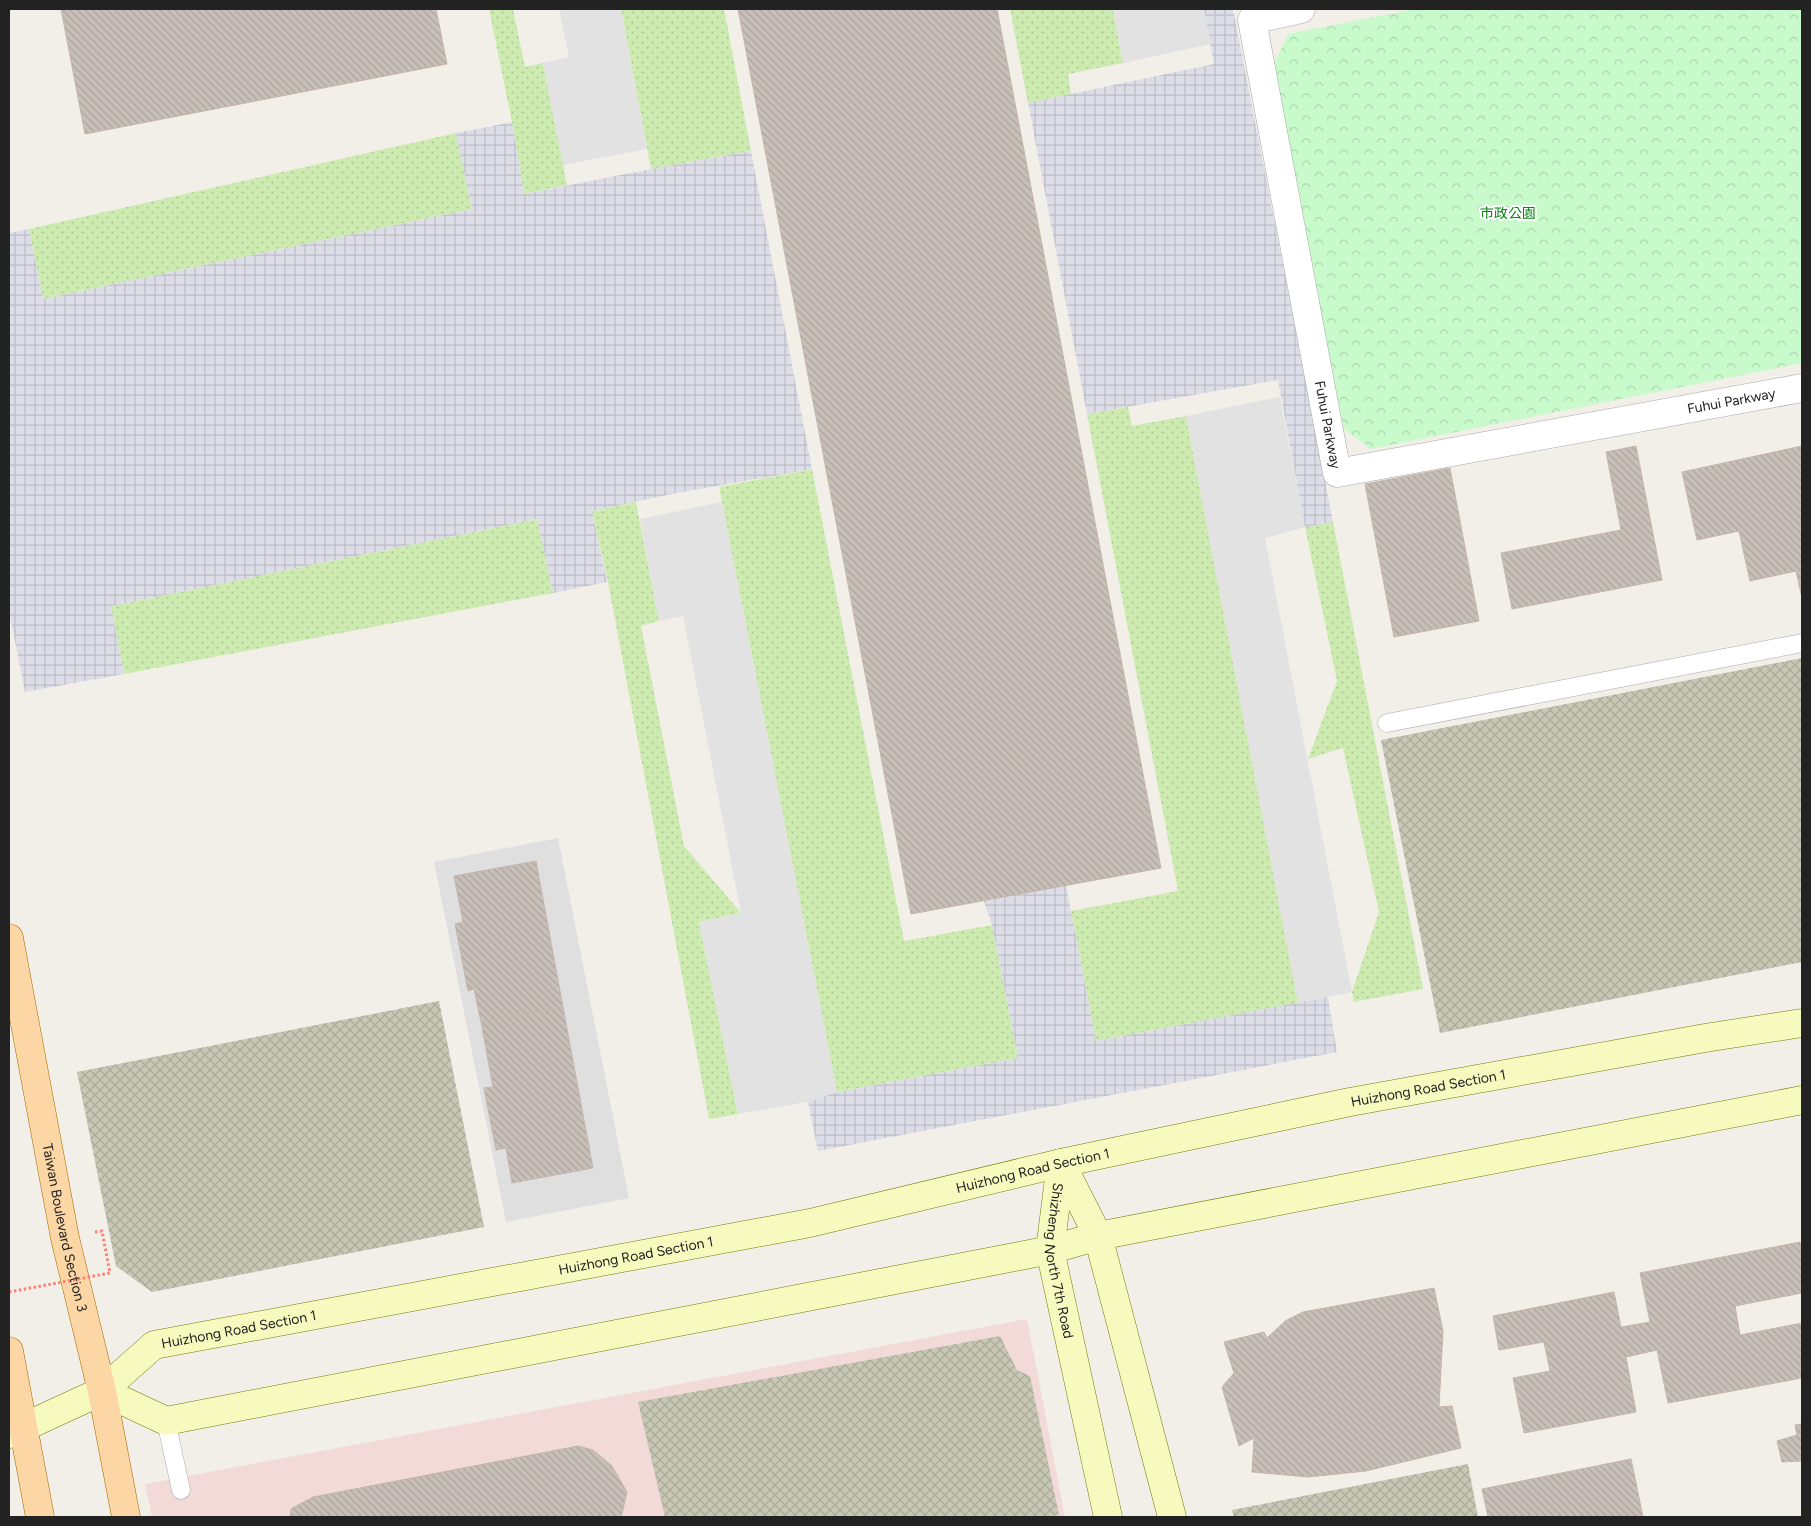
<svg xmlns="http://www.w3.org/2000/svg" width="1811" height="1526" viewBox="0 0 1811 1526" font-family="Figtree,'Noto Sans TC',sans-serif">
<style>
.residential{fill:#e0dfdf}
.commercial{fill:#f2dad9}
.construction{fill:url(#construction-cross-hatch)}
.grass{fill:url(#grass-dots)}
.park{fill:url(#park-crowns)}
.parking{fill:#e2e2e2}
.plaza{fill:url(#plaza-grid)}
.building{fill:url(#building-back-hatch);stroke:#c4b6ab}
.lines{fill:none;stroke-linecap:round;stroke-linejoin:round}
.lane-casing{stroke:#a9a9a9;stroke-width:19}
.street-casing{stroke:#a9a9a9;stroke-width:29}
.secondary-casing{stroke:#707d05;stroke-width:29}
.primary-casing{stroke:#a06b00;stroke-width:29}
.path{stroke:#fa8072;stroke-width:3;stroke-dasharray:2.5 2.5;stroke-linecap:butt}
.lane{stroke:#fff;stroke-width:18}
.street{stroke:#fff;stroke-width:28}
.secondary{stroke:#f7fabf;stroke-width:28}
.primary{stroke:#fcd6a4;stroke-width:28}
.path-bridge{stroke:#fa8072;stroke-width:3;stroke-dasharray:2.5 2.5;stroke-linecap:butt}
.labels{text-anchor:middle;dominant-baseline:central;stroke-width:4;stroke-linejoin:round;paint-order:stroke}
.park-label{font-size:14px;fill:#0c8416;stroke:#fff}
.street-label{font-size:14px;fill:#222;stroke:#fff}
</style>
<defs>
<pattern id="construction-cross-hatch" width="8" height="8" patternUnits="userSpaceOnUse" patternTransform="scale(1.25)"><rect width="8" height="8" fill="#c7c7b4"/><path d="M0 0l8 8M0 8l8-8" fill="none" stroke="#abab9a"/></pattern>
<pattern id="grass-dots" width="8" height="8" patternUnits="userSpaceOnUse" patternTransform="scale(1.25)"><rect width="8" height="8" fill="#cdebb0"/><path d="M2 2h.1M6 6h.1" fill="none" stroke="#b0c997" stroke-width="1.8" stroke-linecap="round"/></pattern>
<pattern id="park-crowns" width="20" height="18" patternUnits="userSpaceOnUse" patternTransform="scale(1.25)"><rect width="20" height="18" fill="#c8facc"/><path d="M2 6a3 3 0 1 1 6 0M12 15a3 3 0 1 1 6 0" fill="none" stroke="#acd6af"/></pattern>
<pattern id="plaza-grid" width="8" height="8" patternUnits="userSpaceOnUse" patternTransform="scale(1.25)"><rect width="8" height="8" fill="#dddde8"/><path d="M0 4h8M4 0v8" fill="none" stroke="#bdbdc7"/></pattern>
<pattern id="building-back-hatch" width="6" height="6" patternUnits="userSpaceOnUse" patternTransform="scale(1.25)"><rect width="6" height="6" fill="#c7bfb8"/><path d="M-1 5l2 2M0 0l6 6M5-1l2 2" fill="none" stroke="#aba49e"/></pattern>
</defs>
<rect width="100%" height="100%" fill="#f2efe9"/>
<path class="residential" d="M 558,838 L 629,1198 L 506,1222 L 434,862 Z"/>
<path class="commercial" d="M 1027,1319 L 1065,1517 L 152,1517 L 145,1484 Z"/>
<g class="construction">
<path d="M 1802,658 L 1802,962 L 1440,1033 L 1381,740 Z"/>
<path d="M 439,1001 L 484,1227 L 152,1292 L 116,1266 L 77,1072 Z"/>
<path d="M 1000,1336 L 1017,1370 L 1030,1376 L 1059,1515 L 1043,1517 L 665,1517 L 638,1402 Z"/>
<path d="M 1468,1464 L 1478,1517 L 1234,1517 L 1232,1510 Z"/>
</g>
<g class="grass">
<path d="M 489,9 L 513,9 L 525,67 L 543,63 L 567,185 L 524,194 L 512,122 Z"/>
<path d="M 621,9 L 724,9 L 751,151 L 651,169 Z"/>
<path d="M 1010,9 L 1113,9 L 1123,63 L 1068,74 L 1071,94 L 1028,103 Z"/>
<path d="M 456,133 L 472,209 L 43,299 L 29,229 Z"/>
<path d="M 1128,407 L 1132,426 L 1186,416 L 1298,1003 L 1096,1041 L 1071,911 L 1178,891 L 1087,414 Z"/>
<path d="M 812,469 L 904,941 L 992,925 L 1018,1058 L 837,1092 L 719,487 Z"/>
<path d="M 636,502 L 659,621 L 641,626 L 684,846 L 741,913 L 699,922 L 738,1114 L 709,1119 L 608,582 L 592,511 Z"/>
<path d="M 537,519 L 553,593 L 124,674 L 111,606 Z"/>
<path d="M 1333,522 L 1423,989 L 1354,1002 L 1352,992 L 1379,912 L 1343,748 L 1308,759 L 1337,681 L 1305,527 Z"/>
</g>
<path class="park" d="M 1415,9 L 1802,9 L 1802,363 L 1371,449 L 1344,429 L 1269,75 L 1288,34 Z"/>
<g class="parking">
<path d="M 559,9 L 621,9 L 647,149 L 563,165 L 543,63 L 569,57 Z"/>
<path d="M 1113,9 L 1204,9 L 1211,44 L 1123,63 Z"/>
<path d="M 1280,397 L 1305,527 L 1265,538 L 1352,992 L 1298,1003 L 1186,416 Z"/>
<path d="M 722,502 L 837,1092 L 808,1102 L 738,1114 L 699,922 L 741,913 L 683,616 L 659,621 L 640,519 Z"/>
</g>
<g class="plaza">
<path d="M 1204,9 L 1233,9 L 1333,522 L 1305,527 L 1278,380 L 1087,414 L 1028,103 L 1214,64 Z"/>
<path d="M 512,122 L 524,194 L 651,169 L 751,151 L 812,469 L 672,494 L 592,511 L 607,582 L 553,593 L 537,519 L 111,606 L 124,674 L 25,692 L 9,611 L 9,233 L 29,229 L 43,299 L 472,209 L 456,133 Z"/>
<path d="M 1066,885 L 1096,1041 L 1328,997 L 1337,1052 L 818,1151 L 808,1102 L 837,1092 L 1018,1058 L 992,925 L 984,901 Z"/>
</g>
<g class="building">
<path d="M 61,9 L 436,9 L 447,64 L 85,134 Z"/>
<path d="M 738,9 L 997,9 L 1161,868 L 911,914 Z"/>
<path d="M 1636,446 L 1662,580 L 1512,609 L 1501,553 L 1621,530 L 1606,452 Z"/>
<path d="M 1802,446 L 1802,598 L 1796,571 L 1750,581 L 1739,531 L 1697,540 L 1682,472 Z"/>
<path d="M 1450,468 L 1479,621 L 1394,637 L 1365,484 Z"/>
<path d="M 536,861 L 563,1007 L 481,1022 L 474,989 L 468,991 L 455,924 L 463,922 L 454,876 Z"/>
<path d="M 563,1007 L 593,1168 L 512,1183 L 506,1148 L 496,1150 L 484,1088 L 493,1087 L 481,1022 Z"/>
<path d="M 1800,1242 L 1802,1256 L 1802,1293 L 1735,1306 L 1740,1335 L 1802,1323 L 1802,1378 L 1668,1403 L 1657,1350 L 1626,1357 L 1636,1412 L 1524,1433 L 1513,1378 L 1550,1371 L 1544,1342 L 1499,1350 L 1493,1316 L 1614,1292 L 1621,1327 L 1650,1322 L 1640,1273 Z"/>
<path d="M 1434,1288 L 1443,1331 L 1439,1407 L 1452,1406 L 1461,1448 L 1366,1471 L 1308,1477 L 1252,1472 L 1254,1438 L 1239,1446 L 1222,1387 L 1234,1373 L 1224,1342 L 1264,1332 L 1267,1338 L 1285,1321 L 1303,1312 Z"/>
<path d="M 1802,1424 L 1802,1461 L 1782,1462 L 1777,1441 L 1797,1435 L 1795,1425 Z"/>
<path d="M 578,1446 L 593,1450 L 612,1466 L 627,1492 L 622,1514 L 620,1517 L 290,1517 L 291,1509 L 313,1497 Z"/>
<path d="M 1631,1459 L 1643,1517 L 1488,1517 L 1482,1489 Z"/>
</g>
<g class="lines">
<defs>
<g id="lane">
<path d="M 1387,723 L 1802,643"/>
<path d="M 166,1421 L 181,1490"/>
</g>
<g id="street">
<path id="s1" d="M 1301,9 L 1252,20 L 1337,473 L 1802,388"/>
</g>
<g id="secondary">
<path d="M 1061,1163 L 1098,1236 L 1172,1517"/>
<path id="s2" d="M 1061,1163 L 1050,1250 L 1108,1517"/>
<path d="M 102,1391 L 166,1421 L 999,1260 L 1050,1250 L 1098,1236 L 1802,1100"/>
<path id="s3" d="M 9,1434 L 102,1391 L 154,1345 L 810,1223 L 1061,1163 L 1350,1102 L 1705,1038 L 1802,1023"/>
</g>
<g id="primary">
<path id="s4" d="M 9,938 L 65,1238 L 102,1391 L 126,1517"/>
<path d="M 9,1351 L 40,1517"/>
</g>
</defs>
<use href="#lane" class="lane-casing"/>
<use href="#street" class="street-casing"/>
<use href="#secondary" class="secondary-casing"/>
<use href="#primary" class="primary-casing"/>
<path class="path" d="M 95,1232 L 102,1231 L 110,1273"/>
<use href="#lane" class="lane"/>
<use href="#street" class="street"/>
<use href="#secondary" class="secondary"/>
<use href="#primary" class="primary"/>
<path class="path-bridge" d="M 9,1292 L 110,1273"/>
</g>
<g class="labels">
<g class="park-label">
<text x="1508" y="213">市政公園</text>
</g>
<g class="street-label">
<text stroke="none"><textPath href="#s1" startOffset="912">Fuhui Parkway</textPath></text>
<text stroke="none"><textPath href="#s1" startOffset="462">Fuhui Parkway</textPath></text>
<text stroke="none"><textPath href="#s3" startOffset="1472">Huizhong Road Section 1</textPath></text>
<text stroke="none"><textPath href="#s3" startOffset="1068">Huizhong Road Section 1</textPath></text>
<text stroke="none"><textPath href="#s4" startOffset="295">Taiwan Boulevard Section 3</textPath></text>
<text stroke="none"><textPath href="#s3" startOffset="662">Huizhong Road Section 1</textPath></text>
<text stroke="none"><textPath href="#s2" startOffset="99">Shizheng North 7th Road</textPath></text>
<text stroke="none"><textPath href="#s3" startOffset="258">Huizhong Road Section 1</textPath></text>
</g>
</g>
<rect width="1811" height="1526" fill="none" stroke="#222222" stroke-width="20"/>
</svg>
